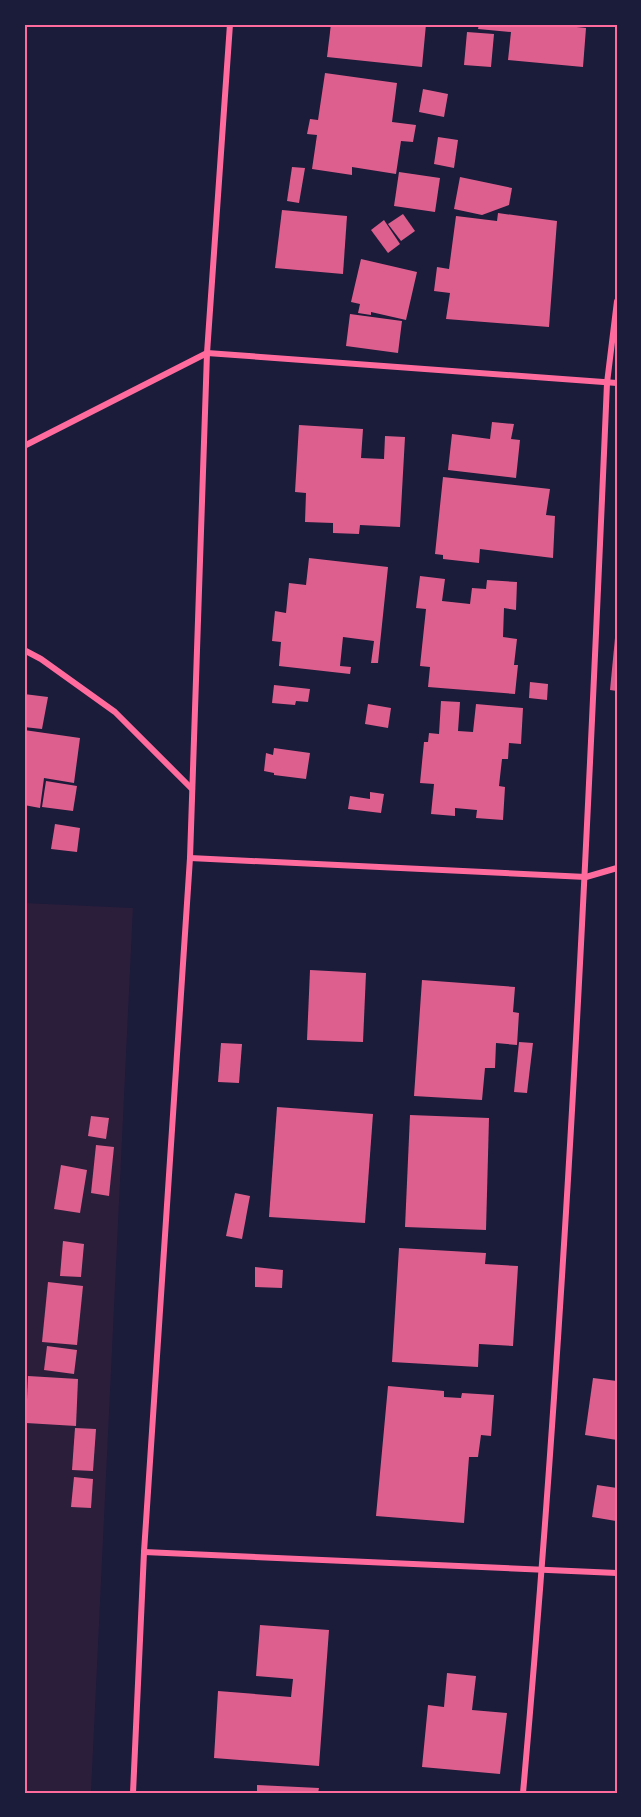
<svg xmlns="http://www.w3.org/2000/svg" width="641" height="1817" viewBox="0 0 641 1817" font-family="'Crimson Pro',serif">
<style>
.green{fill:#2a1e3b}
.building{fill:#dd5f8e}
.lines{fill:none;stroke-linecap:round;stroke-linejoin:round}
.minor{stroke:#ff6b9d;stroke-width:6}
.neatline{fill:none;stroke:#ff6b9d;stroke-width:2}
</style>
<rect width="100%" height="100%" fill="#1b1b3a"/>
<path class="green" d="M 24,903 L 133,908 L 91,1793 L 24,1793 Z"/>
<g class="building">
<path d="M 331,24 L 426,24 L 422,67 L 327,57 Z"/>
<path d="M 479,24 L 548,24 L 586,28 L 583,67 L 508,60 L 511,32 L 478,29 Z"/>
<path d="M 467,32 L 494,34 L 491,67 L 464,65 Z"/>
<path d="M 325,73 L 397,83 L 392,122 L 416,125 L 413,142 L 401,141 L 396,174 L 352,167 L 352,175 L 312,169 L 317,135 L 307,134 L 310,119 L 318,120 Z"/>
<path d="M 423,89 L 448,94 L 444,117 L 419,112 Z"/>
<path d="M 438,137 L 458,140 L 454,168 L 434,164 Z"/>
<path d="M 292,167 L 305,168 L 299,203 L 287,201 Z"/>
<path d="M 399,172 L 440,178 L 435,212 L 394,206 Z"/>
<path d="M 460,177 L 512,188 L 509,205 L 482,215 L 454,209 Z"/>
<path d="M 282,210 L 347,216 L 343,274 L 275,268 Z"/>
<path d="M 498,213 L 557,221 L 549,327 L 446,319 L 450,293 L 434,291 L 437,267 L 449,269 L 456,216 L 497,221 Z"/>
<path d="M 403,214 L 415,231 L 401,241 L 388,224 Z"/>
<path d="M 384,220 L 400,244 L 388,253 L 371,230 Z"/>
<path d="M 361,259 L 417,272 L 406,320 L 371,312 L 371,315 L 358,313 L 360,304 L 351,302 Z"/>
<path d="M 350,314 L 402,321 L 398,353 L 346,346 Z"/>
<path d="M 492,422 L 514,424 L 511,439 L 520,440 L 516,478 L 448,470 L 452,434 L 490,439 Z"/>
<path d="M 299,425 L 363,429 L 361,458 L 384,459 L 385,436 L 405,437 L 400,527 L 360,525 L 359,534 L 333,533 L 333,523 L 305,522 L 306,493 L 295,492 Z"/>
<path d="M 443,477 L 550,489 L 546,515 L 555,516 L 553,558 L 480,549 L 479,563 L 443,559 L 443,555 L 435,554 Z"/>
<path d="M 309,558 L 388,567 L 378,663 L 371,663 L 374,641 L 343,637 L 340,666 L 351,667 L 350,674 L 279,666 L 281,642 L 272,641 L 275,611 L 286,613 L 289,583 L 306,585 Z"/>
<path d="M 420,576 L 445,579 L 442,601 L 470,604 L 472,588 L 486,589 L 487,580 L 517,582 L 516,610 L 504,608 L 503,637 L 517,639 L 514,665 L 518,665 L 515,694 L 428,687 L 430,667 L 420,666 L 426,609 L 416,608 Z"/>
<path d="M 615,638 L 617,638 L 617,691 L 610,690 Z"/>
<path d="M 530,682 L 548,684 L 547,700 L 529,698 Z"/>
<path d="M 274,685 L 310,689 L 308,702 L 296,701 L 295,705 L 272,703 Z"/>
<path d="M 24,694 L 48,697 L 42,729 L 24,727 Z"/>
<path d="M 441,701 L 460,702 L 458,731 L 473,732 L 476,704 L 523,708 L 521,744 L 509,743 L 508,759 L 502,759 L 499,786 L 505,787 L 503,820 L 476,818 L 477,810 L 455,808 L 455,816 L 431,814 L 434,784 L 420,783 L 424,742 L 428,742 L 429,733 L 439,734 Z"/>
<path d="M 368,704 L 391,708 L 388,728 L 365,724 Z"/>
<path d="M 24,730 L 80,738 L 74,783 L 44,778 L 40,808 L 24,805 Z"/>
<path d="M 274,748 L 310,753 L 306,779 L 274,775 L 274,773 L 264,771 L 266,753 L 273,755 Z"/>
<path d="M 46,781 L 77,786 L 73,811 L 42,807 Z"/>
<path d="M 370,792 L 384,794 L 381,813 L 348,809 L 350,796 L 370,799 Z"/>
<path d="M 55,824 L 80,828 L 77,852 L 51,849 Z"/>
<path d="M 310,970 L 366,973 L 363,1042 L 307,1040 Z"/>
<path d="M 422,980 L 515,987 L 513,1012 L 519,1013 L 517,1045 L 496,1043 L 495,1068 L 485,1068 L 482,1100 L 414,1096 Z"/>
<path d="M 519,1042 L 533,1043 L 527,1093 L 514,1092 Z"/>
<path d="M 221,1043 L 242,1044 L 239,1083 L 218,1082 Z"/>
<path d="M 277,1107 L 373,1114 L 365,1223 L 269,1217 Z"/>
<path d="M 410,1115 L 489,1118 L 486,1230 L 405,1227 Z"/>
<path d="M 91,1116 L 109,1118 L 106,1139 L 88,1136 Z"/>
<path d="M 96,1145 L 114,1147 L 109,1196 L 91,1193 Z"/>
<path d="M 61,1165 L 87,1170 L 80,1213 L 54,1209 Z"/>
<path d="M 235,1193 L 250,1196 L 242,1239 L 226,1236 Z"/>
<path d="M 63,1241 L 84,1244 L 81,1277 L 60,1276 Z"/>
<path d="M 399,1248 L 486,1253 L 485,1264 L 518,1266 L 513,1346 L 479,1344 L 478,1367 L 392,1362 Z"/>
<path d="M 255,1267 L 283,1270 L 282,1288 L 255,1287 Z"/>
<path d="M 48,1282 L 83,1286 L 77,1345 L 42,1342 Z"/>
<path d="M 47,1346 L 77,1350 L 74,1374 L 44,1370 Z"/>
<path d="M 28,1376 L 78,1379 L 76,1426 L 26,1423 Z"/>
<path d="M 593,1378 L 617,1381 L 617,1440 L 585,1435 Z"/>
<path d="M 388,1386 L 444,1391 L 444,1397 L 461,1398 L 462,1393 L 494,1395 L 491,1436 L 481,1435 L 478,1457 L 469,1457 L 464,1523 L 376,1516 Z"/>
<path d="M 75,1428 L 96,1429 L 93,1471 L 72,1470 Z"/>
<path d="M 74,1477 L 93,1479 L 91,1508 L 71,1507 Z"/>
<path d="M 597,1485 L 617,1488 L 616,1521 L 592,1517 Z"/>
<path d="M 260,1625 L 329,1630 L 319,1766 L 214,1758 L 218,1691 L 291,1697 L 293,1679 L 256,1676 Z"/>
<path d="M 447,1673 L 476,1676 L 472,1710 L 507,1713 L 500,1774 L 422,1767 L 428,1705 L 444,1707 Z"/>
<path d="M 257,1785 L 319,1788 L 318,1793 L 257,1793 Z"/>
</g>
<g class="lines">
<g class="minor">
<path d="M 24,446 L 207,353 L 617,383"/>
<path d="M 24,650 L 41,659 L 115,712 L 192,789"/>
<path d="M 190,858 L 586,877 L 617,868"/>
<path d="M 144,1552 L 617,1573"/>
<path d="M 133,1793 L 144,1552 L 190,858 L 207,353 L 230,24"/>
<path d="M 523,1793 C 565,1324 587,853 607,383 L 617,301"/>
</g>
</g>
<rect width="641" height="1817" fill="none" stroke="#1b1b3a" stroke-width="51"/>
<rect x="26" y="26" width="590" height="1766" class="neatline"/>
</svg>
